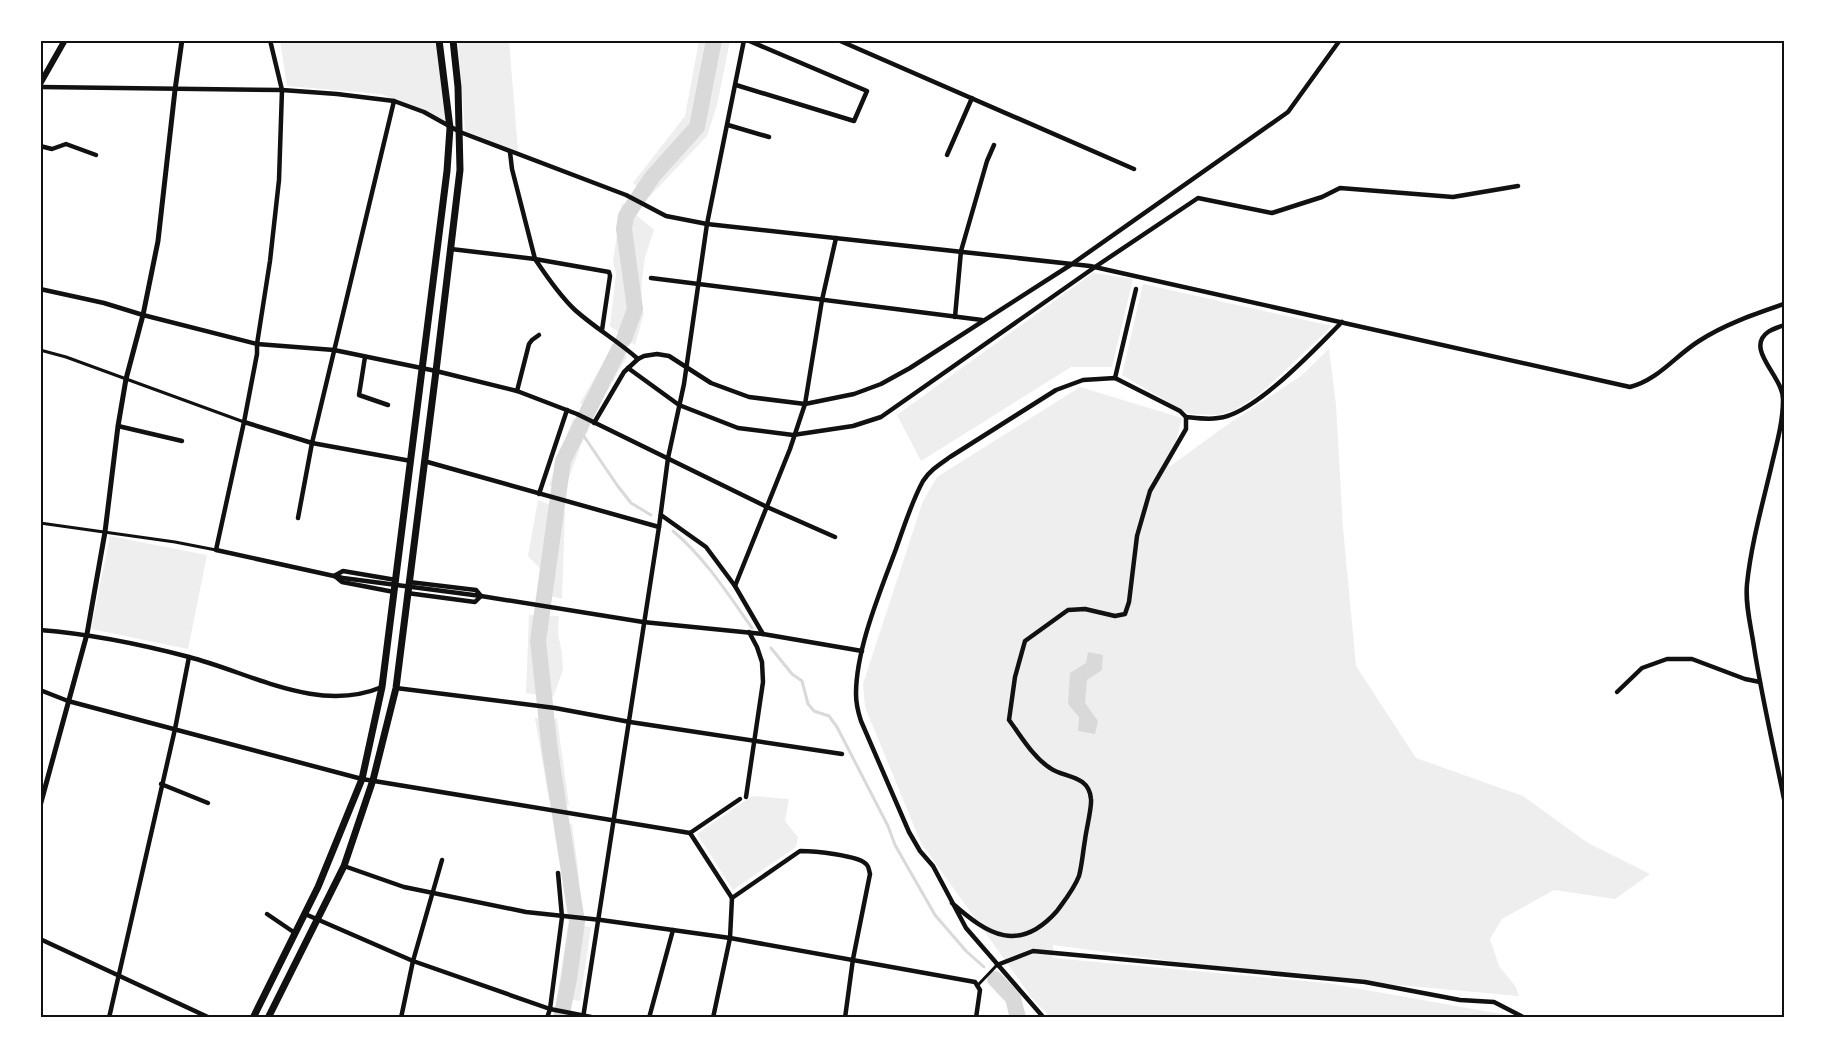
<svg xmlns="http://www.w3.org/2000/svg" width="1825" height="1058" viewBox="0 0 1825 1058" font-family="'Libre Baskerville',serif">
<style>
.green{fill:#eee}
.water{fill:#d9d9d9}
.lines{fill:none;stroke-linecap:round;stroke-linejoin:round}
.stream{stroke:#d9d9d9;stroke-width:3}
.river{stroke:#d9d9d9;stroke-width:16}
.pedestrian{stroke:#111;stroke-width:3}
.minor{stroke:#111;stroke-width:4.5}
.tertiary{stroke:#111;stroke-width:5}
.secondary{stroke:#111;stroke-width:6}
.primary{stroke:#111;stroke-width:7}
.neatline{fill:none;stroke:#111;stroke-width:2}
</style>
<rect width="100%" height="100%" fill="#fff"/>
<g class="green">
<path d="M 280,41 L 436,41 L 450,122 L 381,94 L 287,86 Z"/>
<path d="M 458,41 L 509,41 L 518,151 L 465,131 Z"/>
<path d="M 699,41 L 730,41 L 717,105 L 707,136 L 649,197 L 633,183 L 685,116 Z"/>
<path d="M 622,203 L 654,230 L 645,257 L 642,279 L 641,310 L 644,313 L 635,345 L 610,326 L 616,274 L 613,261 Z"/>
<path d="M 1093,273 L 1133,279 L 1112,367 L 1071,367 L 921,461 L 897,415 Z"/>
<path d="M 1143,284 L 1332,326 L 1262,392 L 1235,410 L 1219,415 L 1189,414 L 1122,375 Z"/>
<path d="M 613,346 L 627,357 L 594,413 L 580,403 Z"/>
<path d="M 1329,349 L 1336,405 L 1343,528 L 1356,666 L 1416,758 L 1523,796 L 1588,843 L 1650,874 L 1615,899 L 1554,890 L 1502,919 L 1490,939 L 1499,966 L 1516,987 L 1519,996 L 1365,982 L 1301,973 L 1246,971 L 1053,945 L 1053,958 L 1327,983 L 1518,1017 L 1050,1017 L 1032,998 L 921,843 L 865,707 L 863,684 L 923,501 L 937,477 L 1080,387 L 1182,418 L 1169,467 L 1224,427 L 1301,376 Z"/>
<path d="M 573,418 L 589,429 L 581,445 L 564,491 L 549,485 Z"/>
<path d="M 538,500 L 565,511 L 562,599 L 539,593 L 540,568 L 528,556 Z"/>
<path d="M 110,536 L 207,555 L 188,649 L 91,629 Z"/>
<path d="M 529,615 L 559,616 L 558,634 L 562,653 L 563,670 L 553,697 L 526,693 Z"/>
<path d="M 535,718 L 557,719 L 569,805 L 549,800 Z"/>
<path d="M 754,796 L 789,799 L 785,821 L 798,837 L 796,847 L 733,890 L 697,834 L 749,798 Z"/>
<path d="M 554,820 L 572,824 L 578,868 L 581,910 L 568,910 Z"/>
<path d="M 568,924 L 591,927 L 580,1001 L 557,998 Z"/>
</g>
<path class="water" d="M 1088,652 L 1103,655 L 1102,670 L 1087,680 L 1085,703 L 1098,721 L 1095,734 L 1078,731 L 1079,717 L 1068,704 L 1070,673 L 1086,663 Z"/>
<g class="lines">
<g class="stream">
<path d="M 579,429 L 617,485 L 631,503 L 651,515"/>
<path d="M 673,531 C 705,558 728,594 752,628"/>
<path d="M 771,648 L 792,674 L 802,681 L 808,704 L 814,711 L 829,716 L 837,727 L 888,826 L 895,845 L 935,915 L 966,951 L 984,967"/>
</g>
<g class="river">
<path d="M 624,339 L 635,309 L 624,229 L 626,216 L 653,176 L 697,127 L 714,40"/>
<path d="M 995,979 L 1013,998 L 1018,1018"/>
<path d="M 561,1018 L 569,979 L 577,922 L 550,751 L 538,641 L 563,461 L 619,349"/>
</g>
<g class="pedestrian">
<path d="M 40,350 L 66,357 L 244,422"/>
<path d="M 40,523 L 175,542 L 216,550"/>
<path d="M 978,985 L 997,965"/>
</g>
<g class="minor">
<path d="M 270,40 L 282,90 L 279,180 L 270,261 L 257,344 L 257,354 L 244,422 L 216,550 L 343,578 L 481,596 L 643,622 L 763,634 L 862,651"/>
<path d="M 838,40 L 1134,169"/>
<path d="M 736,85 L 854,121 L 867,91 L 747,40"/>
<path d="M 40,87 L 282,90 L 337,94 L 394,101 L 424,112 L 460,132 L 626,195 L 666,216 L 707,224 L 1090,266 L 1630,387 C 1658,380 1675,356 1699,341 C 1725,324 1755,314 1784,304"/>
<path d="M 728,125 L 769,137"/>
<path d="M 40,146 L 52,149 L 66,144 L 96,155"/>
<path d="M 510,152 L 512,169 L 535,259 C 547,277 560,296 575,310 C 595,328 618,341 638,359 L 644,356 L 657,354 L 669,356 L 711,383 L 749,397 L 805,404 L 854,394 L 881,384 L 910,368 L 1072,264 L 1288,112 L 1340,40"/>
<path d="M 947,155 L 972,98"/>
<path d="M 451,249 L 535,259 L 609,272 L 610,276 L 602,330"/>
<path d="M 651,278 L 982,320"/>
<path d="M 40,289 L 104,303 L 143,315 L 257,344 L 334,350 L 436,371 L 517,391 L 577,414 L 767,507 L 835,537"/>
<path d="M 955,317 L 961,251 L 987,161 L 994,145"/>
<path d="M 1784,325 C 1779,327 1772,329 1768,332 C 1744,349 1784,377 1783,400 C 1783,423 1776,446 1771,468 C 1762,506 1751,545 1747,584 C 1745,605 1751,626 1754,647 C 1762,698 1774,749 1784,799"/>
<path d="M 365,357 L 359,395 L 388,405"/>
<path d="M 628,368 L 679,405 L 738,428 L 793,435 L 853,426 L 881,417 L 1095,267 L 1198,198 L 1272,213 L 1322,197 L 1340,188 L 1453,197 L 1518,186"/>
<path d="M 1115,378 L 1136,289"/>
<path d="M 517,391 L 529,344 L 532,340 L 539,335"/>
<path d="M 1186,417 C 1196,418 1208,420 1218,418 C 1254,415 1316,348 1342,322"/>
<path d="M 244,422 L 312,443 L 411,461"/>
<path d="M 594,423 L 624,372 L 638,359"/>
<path d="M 118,426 L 182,441"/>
<path d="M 424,461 L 659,527"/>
<path d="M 539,494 L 567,410"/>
<path d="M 661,515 L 706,547 L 735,586 L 763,634"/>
<path d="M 298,518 L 312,443 L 394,101"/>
<path d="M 334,576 L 343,571 L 396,580"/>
<path d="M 336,577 L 342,582 L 394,592"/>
<path d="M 735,586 L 790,449 L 805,404 L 822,300 L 836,238"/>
<path d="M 407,593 L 475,602 L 481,596 L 476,590 L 409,582"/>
<path d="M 40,630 C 91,634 140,644 189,657 C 251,673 318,714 382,687"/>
<path d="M 396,688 L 555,708 L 630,722 L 842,754"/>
<path d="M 40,690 L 68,701 L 362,779 L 690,833"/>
<path d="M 1617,692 L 1642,668 L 1667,659 L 1692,659 L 1745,679 L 1760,682"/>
<path d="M 161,784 L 208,803"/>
<path d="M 746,797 L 763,682 L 762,662 L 757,647 L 749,632"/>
<path d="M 690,833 L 732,898 L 730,938 L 713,1018"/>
<path d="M 690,833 L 740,799"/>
<path d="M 344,866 L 404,887 L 526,912 L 601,920 L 730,938 L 975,982 L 980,990 L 976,1018"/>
<path d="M 732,898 L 800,851 C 812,851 860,855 867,865 C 869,867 869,871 870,874 L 853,959 L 845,1018"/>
<path d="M 952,903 C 988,935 1019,954 1057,911 C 1065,900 1074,889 1079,876 C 1082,865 1083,851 1085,840 C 1086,830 1092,808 1091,799 C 1089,774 1063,778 1050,768 C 1033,757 1021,736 1009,720 L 1015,677 L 1025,641 L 1068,610 L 1085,609 L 1115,616 L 1125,614 L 1129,602 L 1137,536 L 1150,491 L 1186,429 L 1186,417 L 1180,411 L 1115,378 L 1083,380 L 1056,390 L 950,457 C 940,464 929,471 923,481 C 911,503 904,527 896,549 C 880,592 856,649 856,694 C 856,704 858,712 861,721 L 909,832 L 920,851 L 933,866 L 966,928 L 1044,1018"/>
<path d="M 267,914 L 295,933"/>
<path d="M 305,914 L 413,961 L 550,1009 L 596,1018"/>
<path d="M 40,939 L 210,1018"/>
<path d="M 997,965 L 1033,951 L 1365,982 L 1460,1000 L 1494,1002 L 1525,1018"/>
<path d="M 109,1018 L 175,729 L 189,657"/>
<path d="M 401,1018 L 413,961 L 442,860"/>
<path d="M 547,1018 L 550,1009 L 562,917 L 558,873"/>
<path d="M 583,1018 L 659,527 L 668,458 L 684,384 L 707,224 L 744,40"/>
<path d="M 649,1018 L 673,930"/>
</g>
<path class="tertiary" d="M 40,806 L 87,634 L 105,532 L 118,426 L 126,379 L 143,315 L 158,241 L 175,90 L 182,40"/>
<path class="secondary" d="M 40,84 L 65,40"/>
<g class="primary">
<path d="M 253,1018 L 318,887 L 362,779 L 382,687 L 447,171 L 450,128 L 439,40"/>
<path d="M 268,1018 L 344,866 L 373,780 L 396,688 L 436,371 L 460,170 L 458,87 L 453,40"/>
</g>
</g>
<rect width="1825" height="1058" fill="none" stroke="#ffffff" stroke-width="84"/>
<rect x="42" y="42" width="1741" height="974" class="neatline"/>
</svg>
